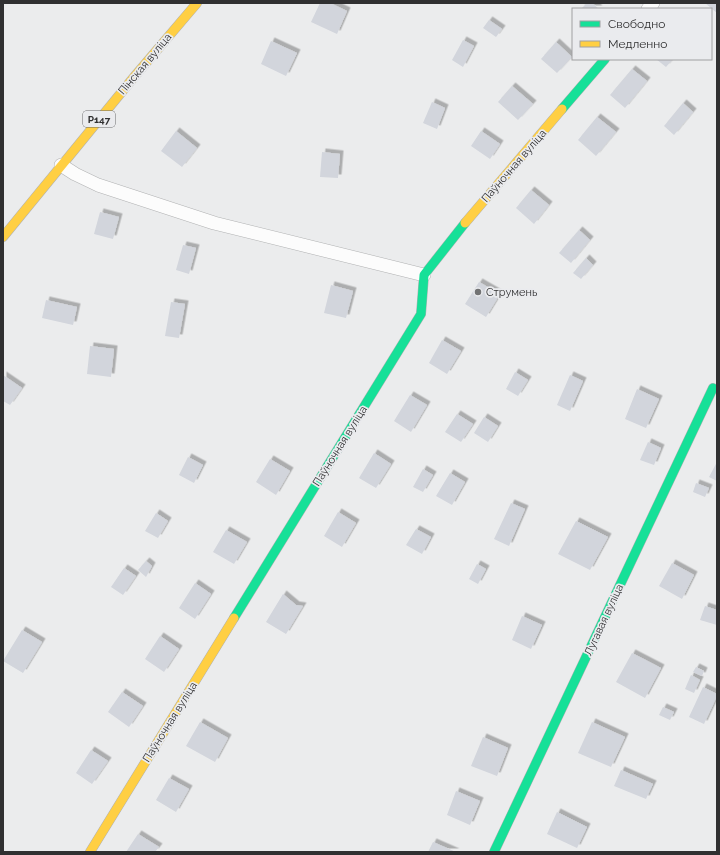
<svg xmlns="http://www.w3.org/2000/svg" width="720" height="855" viewBox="0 0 720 855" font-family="Raleway,sans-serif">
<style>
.building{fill:#d2d5dc;filter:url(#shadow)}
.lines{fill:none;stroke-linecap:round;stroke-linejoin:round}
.street-casing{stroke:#b1b2b3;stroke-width:14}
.fast-casing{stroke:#b1b2b3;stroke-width:10}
.slow-casing{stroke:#b1b2b3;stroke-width:10}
.street{stroke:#fcfcfc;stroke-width:13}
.fast{stroke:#16e098;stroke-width:9}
.slow{stroke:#ffcf43;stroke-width:9}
.poi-dot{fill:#717273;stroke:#eaebee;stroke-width:1.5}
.labels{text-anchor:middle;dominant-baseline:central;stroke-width:3.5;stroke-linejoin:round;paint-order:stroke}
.shield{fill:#eaebee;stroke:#68686a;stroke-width:1}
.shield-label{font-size:10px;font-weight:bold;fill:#303031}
.street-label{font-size:11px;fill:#303031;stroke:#eaebee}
.poi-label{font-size:11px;fill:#303031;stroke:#eaebee;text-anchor:start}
</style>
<defs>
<filter id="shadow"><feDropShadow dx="3.5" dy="-3.5" stdDeviation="0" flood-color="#0004"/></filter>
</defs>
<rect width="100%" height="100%" fill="#ebeced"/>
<g class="building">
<path d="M 320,3 L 330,3 L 347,11 L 337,34 L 311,22 Z"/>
<path d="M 587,3 L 592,3 L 599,9 L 581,9 Z"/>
<path d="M 705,3 L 717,3 L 717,13 Z"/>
<path d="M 489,20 L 502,29 L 496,37 L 483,28 Z"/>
<path d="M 463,40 L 474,46 L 463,67 L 452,60 Z"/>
<path d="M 271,41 L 297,53 L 286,76 L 261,64 Z"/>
<path d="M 556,42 L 572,57 L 557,73 L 541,59 Z"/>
<path d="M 656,59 L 673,59 L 666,67 Z"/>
<path d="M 632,69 L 647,81 L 625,108 L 610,95 Z"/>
<path d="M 512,86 L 533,104 L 518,120 L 498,102 Z"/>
<path d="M 432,102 L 445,108 L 437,129 L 423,123 Z"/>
<path d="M 683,103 L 693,112 L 674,135 L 664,126 Z"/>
<path d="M 597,117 L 616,132 L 596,156 L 578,140 Z"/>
<path d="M 176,131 L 197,148 L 182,167 L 161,151 Z"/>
<path d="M 481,131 L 500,144 L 490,159 L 471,146 Z"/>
<path d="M 322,152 L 340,154 L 338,178 L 320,177 Z"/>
<path d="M 531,190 L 549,205 L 534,224 L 516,208 Z"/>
<path d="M 100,212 L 119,217 L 113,239 L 94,234 Z"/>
<path d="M 579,230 L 590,240 L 571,263 L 559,253 Z"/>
<path d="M 183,245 L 196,248 L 189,274 L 176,270 Z"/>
<path d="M 586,258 L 593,265 L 581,279 L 573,273 Z"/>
<path d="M 479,282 L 500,294 L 486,317 L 465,304 Z"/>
<path d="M 331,285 L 353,291 L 346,318 L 324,313 Z"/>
<path d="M 46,300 L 77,307 L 73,325 L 42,318 Z"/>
<path d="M 171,302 L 185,304 L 179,338 L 165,336 Z"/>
<path d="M 442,340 L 461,351 L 447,374 L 429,363 Z"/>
<path d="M 90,346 L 114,349 L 111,377 L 87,374 Z"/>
<path d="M 515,372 L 528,380 L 518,396 L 506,389 Z"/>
<path d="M 3,375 L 22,388 L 10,405 L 3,401 Z"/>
<path d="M 570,375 L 583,381 L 570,411 L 557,405 Z"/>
<path d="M 637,389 L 659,399 L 646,428 L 625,419 Z"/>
<path d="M 410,395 L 427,405 L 411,432 L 394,421 Z"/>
<path d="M 457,414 L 473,424 L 461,442 L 445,432 Z"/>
<path d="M 484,417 L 498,426 L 488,442 L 474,433 Z"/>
<path d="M 648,442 L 661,448 L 654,465 L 640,460 Z"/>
<path d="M 374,453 L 391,464 L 376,488 L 359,478 Z"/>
<path d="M 188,457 L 203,465 L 194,483 L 179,475 Z"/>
<path d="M 270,459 L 290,471 L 276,495 L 256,482 Z"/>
<path d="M 717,462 L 717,481 L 709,477 Z"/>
<path d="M 423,469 L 433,475 L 423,492 L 413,487 Z"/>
<path d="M 450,473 L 465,482 L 452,505 L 436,496 Z"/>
<path d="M 696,483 L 709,488 L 705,497 L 693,492 Z"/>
<path d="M 511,503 L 525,509 L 509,546 L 494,539 Z"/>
<path d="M 338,512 L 356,523 L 342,547 L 324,536 Z"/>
<path d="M 156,513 L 168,521 L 158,538 L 145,531 Z"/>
<path d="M 576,521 L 608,537 L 590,570 L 558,554 Z"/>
<path d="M 416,529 L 431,537 L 422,554 L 406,545 Z"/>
<path d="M 226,530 L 247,542 L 234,564 L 213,552 Z"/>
<path d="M 146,561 L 152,566 L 146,577 L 138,570 Z"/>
<path d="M 672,563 L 694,575 L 682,599 L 659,586 Z"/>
<path d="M 477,564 L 486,569 L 478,584 L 469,579 Z"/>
<path d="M 124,568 L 136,576 L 123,595 L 111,587 Z"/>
<path d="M 195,583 L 211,594 L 195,619 L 179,608 Z"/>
<path d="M 283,594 L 296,605 L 303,606 L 286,634 L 266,622 Z"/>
<path d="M 705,606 L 717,610 L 717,625 L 700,620 Z"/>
<path d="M 522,616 L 542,625 L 531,649 L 512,640 Z"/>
<path d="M 22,630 L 42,642 L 23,673 L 3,661 Z"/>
<path d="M 160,636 L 179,649 L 164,672 L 145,659 Z"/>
<path d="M 632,653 L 661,668 L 645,698 L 616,682 Z"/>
<path d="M 696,667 L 704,671 L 702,676 L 693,672 Z"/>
<path d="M 691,675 L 700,680 L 694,693 L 685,689 Z"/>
<path d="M 703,687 L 717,694 L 717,696 L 704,724 L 689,717 Z"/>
<path d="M 122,692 L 143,706 L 129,727 L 108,712 Z"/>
<path d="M 663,707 L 674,712 L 670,720 L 659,715 Z"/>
<path d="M 200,722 L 228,738 L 215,762 L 186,746 Z"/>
<path d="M 592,722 L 625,737 L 611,767 L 578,753 Z"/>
<path d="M 483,737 L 508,748 L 497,776 L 471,766 Z"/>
<path d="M 91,750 L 108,761 L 92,784 L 76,773 Z"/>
<path d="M 621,770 L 653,784 L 646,799 L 614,786 Z"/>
<path d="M 169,778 L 189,789 L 176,812 L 156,800 Z"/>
<path d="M 456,791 L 480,801 L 470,825 L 447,815 Z"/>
<path d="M 557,812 L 587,827 L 577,848 L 547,834 Z"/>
<path d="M 138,834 L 159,847 L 155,852 L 126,852 Z"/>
<path d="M 433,842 L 456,852 L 428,852 Z"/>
</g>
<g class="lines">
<defs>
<g id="street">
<path d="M 648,9 L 653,3"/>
<path d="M 61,165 L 75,174 L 98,185 L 214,223 L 424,275"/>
</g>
<g id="fast">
<path d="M 562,109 L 605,59"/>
<path d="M 234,618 L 421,314 L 424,275 L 465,223"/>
<path d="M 494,852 L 713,388"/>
</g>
<g id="slow">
<path d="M 465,223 L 562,109"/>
<path d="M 3,237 L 134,77 L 197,3"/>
<path d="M 90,852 L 234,618"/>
</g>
</defs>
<use href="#street" class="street-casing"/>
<use href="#fast" class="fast-casing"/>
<use href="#slow" class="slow-casing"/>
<use href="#street" class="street"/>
<use href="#fast" class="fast"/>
<use href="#slow" class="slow"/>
</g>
<circle class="poi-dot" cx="478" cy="292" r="4"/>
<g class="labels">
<rect class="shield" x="83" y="111" width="32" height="16" rx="3"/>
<g class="shield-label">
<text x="99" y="119">Р147</text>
</g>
<g class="street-label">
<text transform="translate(145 64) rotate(-50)">Пінская вуліца</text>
<text transform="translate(514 166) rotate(-49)">Паўночная вуліца</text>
<text transform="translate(340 446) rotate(-58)">Паўночная вуліца</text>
<text transform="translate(604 620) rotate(-65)">Лугавая вуліца</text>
<text transform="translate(170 722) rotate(-58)">Паўночная вуліца</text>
</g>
<g class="poi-label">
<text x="486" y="292">Струмень</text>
</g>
</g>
<rect width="720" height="855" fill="none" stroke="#303031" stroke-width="8"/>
<rect x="572" y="8" width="140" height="52" fill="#eaebee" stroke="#a0a0a2"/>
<rect x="580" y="21" width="20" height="6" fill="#16e098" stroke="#a0a0a2"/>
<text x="608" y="28" font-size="12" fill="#303031">Свободно</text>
<rect x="580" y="41" width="20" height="6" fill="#ffcf43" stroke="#a0a0a2"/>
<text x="608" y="48" font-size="12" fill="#303031">Медленно</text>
</svg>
